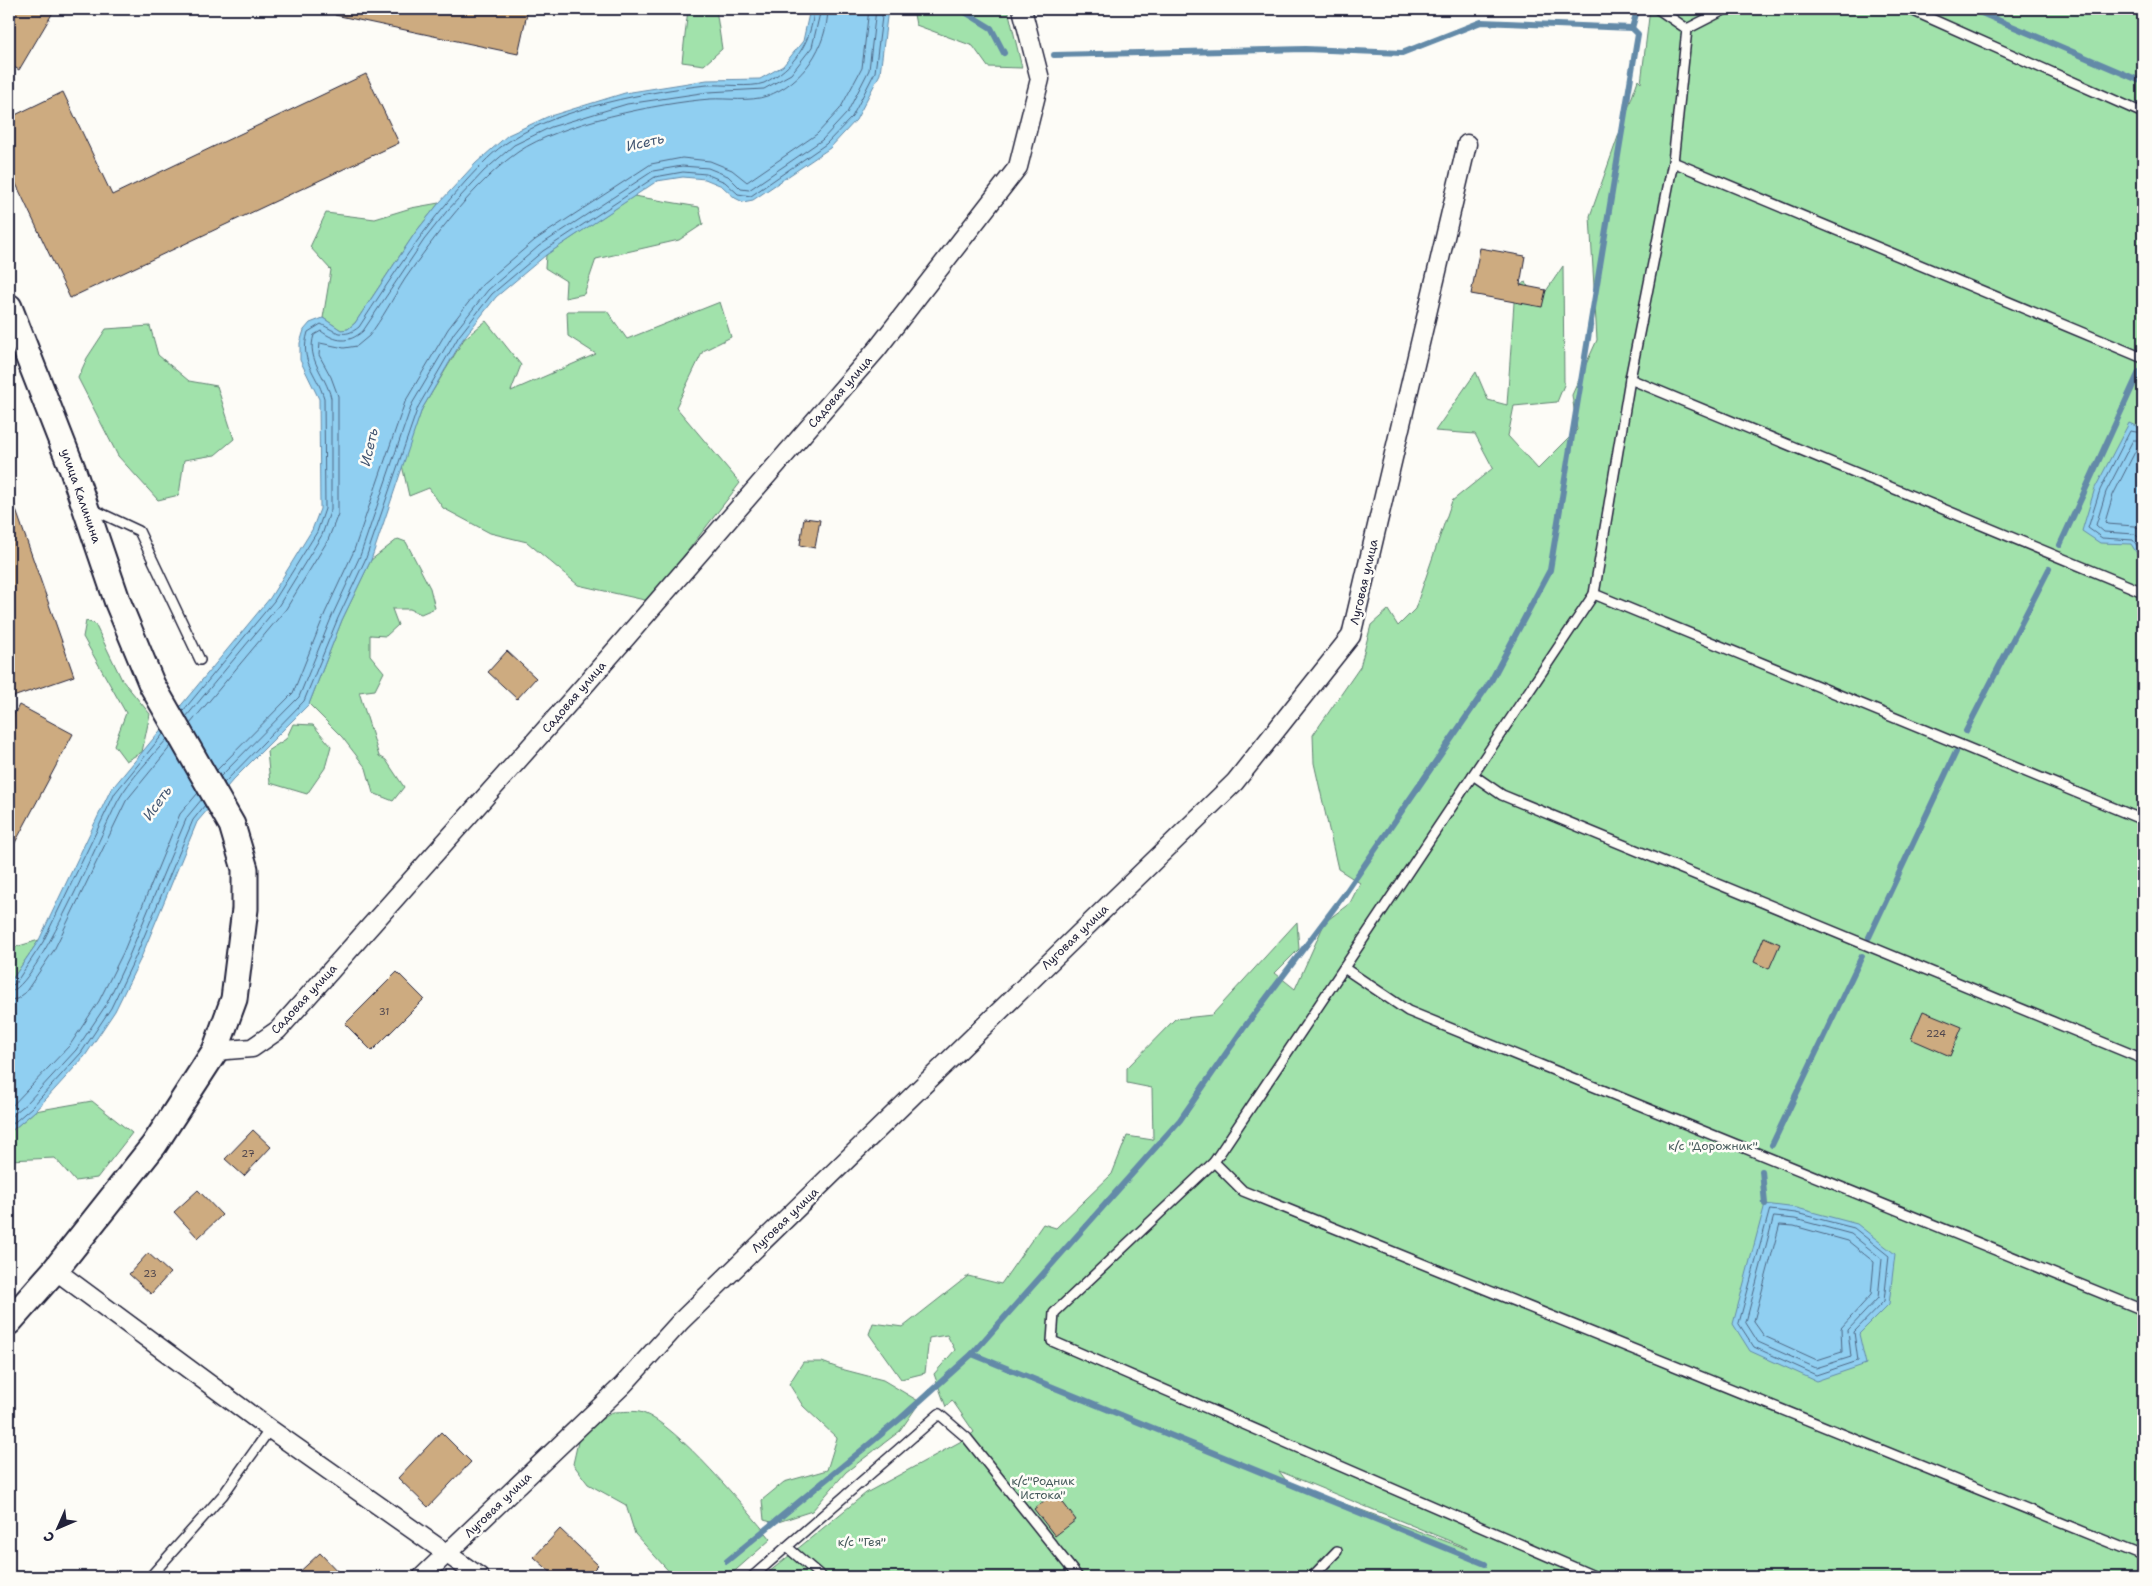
<svg xmlns="http://www.w3.org/2000/svg" width="2152" height="1586" viewBox="0 0 2152 1586" font-family="'Shantell Sans',sans-serif">
<style>
.green{fill:#a1e2ab;stroke:#628273;fill-rule:evenodd}
.water{fill:#90cff1;stroke:#648aa8}
.lines{fill:none;stroke-linecap:round;stroke-linejoin:round}
.shore{stroke:#4e6784;stroke-width:1}
.stream{stroke:#648aa8;stroke-width:6}
.building{fill:#cdab80;stroke:#22223b}
.service-casing{stroke:#22223b;stroke-width:12}
.minor-casing{stroke:#22223b;stroke-width:21}
.secondary-casing{stroke:#22223b;stroke-width:29}
.service{stroke:#fdfcf7;stroke-width:9}
.minor{stroke:#fdfcf7;stroke-width:18}
.secondary{stroke:#fdfcf7;stroke-width:25}
.labels{text-anchor:middle;dominant-baseline:central;stroke-width:5;stroke-linejoin:round;paint-order:stroke}
.number-label{font-size:10px;fill:#4d444c}
.street-label{font-size:12px;fill:#22223b;stroke:#fdfcf7}
.park-label{font-size:12px;fill:#485c5d;stroke:#fdfcf7}
.water-label{font-size:14px;font-style:italic;fill:#435672;stroke:#fdfcf7}
</style>
<rect width="100%" height="100%" fill="#fdfcf7"/>
<filter id="ink" filterUnits="userSpaceOnUse"><feTurbulence type="fractalNoise" baseFrequency=".02" numOctaves="2"/><feDisplacementMap in="SourceGraphic" scale="10" xChannelSelector="R" yChannelSelector="G"/><feConvolveMatrix kernelMatrix="1 2 1 2 8 2 1 2 1" color-interpolation-filters="sRGB"/></filter>
<g filter="url(#ink)">
<g class="green">
<path d="M 688,9 L 716,9 L 722,49 L 704,65 L 682,62 Z"/>
<path d="M 913,9 L 1008,9 L 1022,68 L 988,67 L 973,46 L 916,25 Z"/>
<path d="M 1650,9 L 2143,9 L 2143,1577 L 763,1577 L 866,1493 L 967,1438 L 974,1432 L 952,1400 L 946,1407 L 934,1374 L 955,1350 L 947,1335 L 929,1338 L 925,1373 L 901,1379 L 869,1334 L 873,1323 L 903,1327 L 968,1276 L 1001,1284 L 1043,1224 L 1056,1228 L 1112,1174 L 1127,1136 L 1153,1140 L 1152,1088 L 1127,1083 L 1127,1068 L 1175,1019 L 1212,1015 L 1297,922 L 1299,949 L 1275,973 L 1295,989 L 1325,922 L 1350,903 L 1360,883 L 1338,869 L 1314,763 L 1313,735 L 1360,667 L 1371,625 L 1388,610 L 1398,626 L 1415,609 L 1452,501 L 1493,468 L 1475,434 L 1435,431 L 1476,372 L 1488,400 L 1507,405 L 1515,288 L 1526,282 L 1536,306 L 1563,266 L 1564,385 L 1557,402 L 1514,406 L 1508,436 L 1538,469 L 1577,430 L 1572,395 L 1597,340 L 1590,216 L 1638,80 L 1641,83 ZM 1279,1471 L 1467,1548 L 1467,1549 L 1288,1483 Z"/>
<path d="M 634,196 L 699,207 L 703,224 L 679,240 L 596,259 L 584,294 L 565,298 L 566,281 L 545,268 L 546,255 Z"/>
<path d="M 439,203 L 415,233 L 355,323 L 348,329 L 341,330 L 323,318 L 331,270 L 310,247 L 326,213 L 375,219 L 411,208 Z"/>
<path d="M 720,302 L 731,337 L 703,351 L 676,407 L 740,483 L 649,601 L 578,585 L 527,542 L 490,533 L 443,508 L 429,488 L 409,496 L 402,465 L 422,409 L 464,339 L 486,321 L 521,365 L 511,391 L 596,354 L 568,336 L 567,311 L 607,311 L 627,339 Z"/>
<path d="M 150,326 L 158,355 L 189,381 L 217,386 L 234,439 L 215,455 L 184,460 L 179,495 L 158,500 L 118,456 L 78,378 L 87,358 L 106,329 Z"/>
<path d="M 398,539 L 406,542 L 430,588 L 435,608 L 421,614 L 410,609 L 392,609 L 398,625 L 386,636 L 370,635 L 370,655 L 384,672 L 375,690 L 359,692 L 379,756 L 386,760 L 404,787 L 393,801 L 373,793 L 366,768 L 342,737 L 309,704 L 342,620 L 371,560 Z"/>
<path d="M 86,621 L 95,624 L 122,680 L 150,714 L 142,752 L 126,761 L 114,745 L 126,713 L 83,637 Z"/>
<path d="M 293,724 L 313,725 L 331,746 L 325,768 L 307,794 L 270,783 L 267,751 L 286,739 Z"/>
<path d="M 39,940 L 9,984 L 9,949 Z"/>
<path d="M 92,1101 L 132,1133 L 97,1178 L 75,1181 L 55,1158 L 9,1160 L 9,1133 L 35,1111 Z"/>
<path d="M 803,1362 L 822,1362 L 841,1369 L 883,1380 L 920,1402 L 900,1431 L 846,1472 L 812,1511 L 775,1523 L 764,1520 L 762,1500 L 784,1482 L 827,1470 L 837,1438 L 803,1406 L 789,1384 Z"/>
<path d="M 613,1412 C 622,1412 635,1410 643,1413 C 678,1426 745,1508 771,1539 L 728,1577 L 674,1577 L 635,1534 L 626,1505 L 588,1484 L 573,1464 L 580,1433 Z"/>
</g>
<g class="water">
<path d="M 810,9 L 888,9 L 880,74 L 856,120 L 830,148 L 753,200 L 743,202 L 735,198 L 722,186 L 705,179 L 683,177 L 657,181 L 546,255 L 496,297 L 463,339 L 422,409 L 371,560 L 342,620 L 309,704 L 233,780 L 197,822 L 140,960 L 115,1011 L 85,1056 L 35,1111 L 9,1133 L 9,984 L 39,940 L 110,791 L 270,598 L 312,530 L 320,509 L 319,399 L 300,360 L 300,343 L 304,330 L 310,323 L 323,318 L 341,330 L 348,329 L 355,323 L 415,233 L 439,203 L 476,163 L 508,135 L 547,117 L 625,93 L 707,80 L 760,79 L 783,66 L 803,41 Z"/>
<path d="M 2129,423 L 2143,429 L 2143,563 L 2131,544 L 2100,543 L 2082,531 L 2095,488 Z"/>
<path d="M 1765,1204 L 1797,1208 L 1857,1224 L 1895,1254 L 1889,1304 L 1859,1334 L 1866,1364 L 1816,1381 L 1750,1351 L 1733,1324 Z"/>
</g>
<g class="lines">
<g class="shore">
<path d="M 2143,433 L 2130,431 L 2100,490 L 2088,528 L 2102,538 L 2133,540 L 2143,554"/>
<path d="M 2143,440 L 2133,440 L 2106,492 L 2096,525 L 2104,532 L 2135,534 L 2143,542"/>
<path d="M 2143,447 L 2137,448 L 2113,495 L 2105,522 L 2107,524 L 2134,526 L 2143,530"/>
<path d="M 183,711 L 274,601 L 317,532 L 325,509 L 324,398 C 316,371 299,362 308,332 L 321,324 C 336,332 344,339 359,327 C 393,275 424,227 466,181 C 480,166 494,150 511,140 C 560,108 650,91 707,85 C 722,84 751,88 764,83 C 794,68 812,42 814,9"/>
<path d="M 186,717 L 279,605 L 322,535 L 331,509 L 331,398 C 326,375 306,360 314,335 L 321,331 C 336,342 348,344 363,331 L 424,240 L 447,211 L 484,171 L 514,145 L 551,127 L 627,104 L 708,92 L 764,89 L 791,74 L 812,47 L 821,9"/>
<path d="M 190,724 L 286,609 L 328,540 L 338,514 L 338,396 L 331,377 L 319,355 L 320,343 L 344,348 L 357,346 L 369,336 C 382,319 393,298 405,279 C 434,237 476,181 518,152 C 560,123 659,103 710,99 C 727,98 750,102 767,96 C 803,83 827,47 828,9"/>
<path d="M 217,770 L 293,693 L 325,613 L 353,553 L 405,402 L 448,329 L 482,285 L 535,240 L 651,164 L 682,158 L 710,161 L 732,170 L 747,182 L 817,134 L 840,109 L 862,68 L 869,9"/>
<path d="M 220,777 L 299,697 L 332,616 L 360,556 L 412,404 L 454,333 L 488,290 L 539,246 L 653,171 L 682,166 L 708,168 L 728,176 L 741,189 L 749,190 L 822,140 L 847,113 L 869,70 L 876,9"/>
<path d="M 224,783 L 304,701 L 338,618 L 366,558 L 418,407 L 459,336 L 492,294 L 543,251 L 655,177 L 683,172 L 706,174 L 725,182 L 738,194 L 751,196 L 826,144 L 852,117 L 875,72 L 883,9"/>
<path d="M 9,986 L 15,984 L 43,942 L 115,793 L 164,733"/>
<path d="M 9,992 C 36,991 103,828 119,799 C 128,782 154,754 167,739"/>
<path d="M 9,1000 L 17,999 L 25,993 L 54,950 L 126,801 L 171,746"/>
<path d="M 9,1109 L 70,1045 L 99,1001 L 123,953 L 180,814 L 198,793"/>
<path d="M 9,1118 L 27,1103 L 76,1050 L 106,1005 L 129,956 L 187,817 L 202,799"/>
<path d="M 9,1127 L 32,1107 L 81,1053 L 111,1008 L 135,958 L 193,820 L 205,805"/>
<path d="M 1770,1210 L 1796,1213 L 1854,1228 L 1889,1256 L 1884,1301 L 1854,1332 L 1858,1361 L 1816,1375 L 1754,1347 L 1739,1324 Z"/>
<path d="M 1774,1217 L 1795,1219 L 1851,1234 L 1882,1259 L 1878,1298 L 1848,1330 L 1851,1357 L 1816,1368 L 1758,1342 L 1746,1323 Z"/>
<path d="M 1780,1225 L 1794,1226 L 1848,1241 L 1874,1262 L 1871,1295 L 1841,1328 L 1842,1352 L 1817,1360 L 1764,1336 L 1754,1322 Z"/>
</g>
<g class="stream">
<path d="M 960,9 L 991,28 L 1004,53"/>
<path d="M 1972,9 L 2143,82"/>
<path d="M 1632,28 L 1636,14"/>
<path d="M 2060,545 L 2139,372"/>
<path d="M 1966,731 L 2049,569"/>
<path d="M 1869,937 L 1956,752"/>
<path d="M 1772,1145 L 1862,956"/>
<path d="M 1762,1171 L 1765,1204"/>
<path d="M 972,1354 L 1485,1564"/>
<path d="M 727,1561 L 901,1418 L 972,1354 L 1180,1120 L 1243,1029 L 1344,895 L 1491,681 L 1550,570 L 1638,34 L 1632,28 L 1481,22 L 1402,53 L 1305,49 L 1054,55"/>
</g>
</g>
<g class="building">
<path d="M 9,9 L 55,9 L 19,70 L 9,64 Z"/>
<path d="M 337,9 L 528,9 L 518,54 L 335,15 Z"/>
<path d="M 366,74 L 399,143 L 70,298 L 9,169 L 9,118 L 63,92 L 112,195 Z"/>
<path d="M 1480,248 L 1525,256 L 1520,285 L 1546,290 L 1542,307 L 1471,294 Z"/>
<path d="M 9,490 L 74,676 L 10,698 L 9,695 Z"/>
<path d="M 804,518 L 820,520 L 815,548 L 800,545 Z"/>
<path d="M 507,651 L 536,678 L 517,699 L 488,672 Z"/>
<path d="M 19,705 L 73,734 L 9,854 L 9,724 Z"/>
<path d="M 1764,937 L 1780,944 L 1769,969 L 1754,962 Z"/>
<path d="M 397,972 L 424,999 L 372,1051 L 345,1024 Z"/>
<path d="M 1923,1011 L 1962,1027 L 1950,1056 L 1911,1039 Z"/>
<path d="M 253,1130 L 271,1147 L 244,1176 L 225,1159 Z"/>
<path d="M 198,1190 L 222,1215 L 198,1238 L 174,1212 Z"/>
<path d="M 148,1253 L 170,1273 L 151,1294 L 129,1274 Z"/>
<path d="M 441,1432 L 471,1462 L 428,1507 L 398,1478 Z"/>
<path d="M 1055,1492 L 1076,1520 L 1055,1536 L 1034,1509 Z"/>
<path d="M 560,1529 L 598,1565 L 586,1577 L 556,1577 L 534,1557 Z"/>
<path d="M 320,1553 L 343,1577 L 294,1577 Z"/>
</g>
<g class="lines">
<defs>
<g id="service">
<path d="M 1909,9 L 2143,113"/>
<path d="M 1687,29 L 1726,9"/>
<path d="M 1673,162 L 2143,358"/>
<path d="M 1630,379 L 2143,592"/>
<path d="M 92,509 L 139,531 L 200,660"/>
<path d="M 1594,594 L 2143,820"/>
<path d="M 1473,775 L 1502,795 L 2143,1059"/>
<path d="M 1344,968 L 1408,1011 L 2143,1310"/>
<path d="M 1214,1162 L 1243,1191 L 2143,1556"/>
<path d="M 787,1547 L 822,1577"/>
<path d="M 150,1577 L 223,1495 L 270,1429"/>
<path d="M 752,1577 L 939,1414 L 967,1438 L 1078,1577"/>
<path d="M 1312,1577 L 1337,1551"/>
<path d="M 1596,1577 L 1052,1341 L 1054,1313 L 1214,1162 L 1594,594 L 1630,379 L 1673,162 L 1687,29 L 1658,9"/>
</g>
<g id="minor">
<path d="M 215,1051 L 252,1048 L 278,1030 L 584,686 L 877,349 L 1018,167 L 1040,79 L 1022,9"/>
<path d="M 55,1270 L 270,1429 L 480,1577"/>
<path d="M 422,1577 L 623,1385 L 681,1321 L 1235,782 L 1351,636 L 1467,144"/>
</g>
<path id="secondary" d="M 9,307 L 72,468 L 118,603 L 152,685 L 232,825 L 245,869 L 245,909 L 234,999 L 215,1051 L 154,1145 L 55,1270 L 9,1322"/>
</defs>
<use href="#service" class="service-casing"/>
<use href="#minor" class="minor-casing"/>
<use href="#secondary" class="secondary-casing"/>
<use href="#service" class="service"/>
<use href="#minor" class="minor"/>
<use href="#secondary" class="secondary"/>
</g>
</g>
<g class="labels">
<g class="number-label">
<text x="384" y="1011">31</text>
<text x="1936" y="1033">224</text>
<text x="248" y="1153">27</text>
<text x="150" y="1273">23</text>
</g>
<g class="street-label">
<text transform="translate(840 392) rotate(-49)">Садовая улица</text>
<text transform="translate(81 496) rotate(71)">улица Калинина</text>
<text transform="translate(1364 582) rotate(-77)">Луговая улица</text>
<text transform="translate(574 697) rotate(-49)">Садовая улица</text>
<text transform="translate(1075 937) rotate(-44)">Луговая улица</text>
<text transform="translate(304 999) rotate(-47)">Садовая улица</text>
<text transform="translate(785 1220) rotate(-44)">Луговая улица</text>
<text transform="translate(498 1505) rotate(-44)">Луговая улица</text>
</g>
<g class="park-label">
<text x="1713" y="1146">к/с "Дорожник"</text>
<text x="1043" y="1481">к/с"Родник<tspan x="1043" dy="14">Истока"</tspan></text>
<text x="862" y="1542">к/с "Гея"</text>
</g>
<g class="water-label">
<text transform="translate(645 142) rotate(-13)">Исеть</text>
<text transform="translate(369 447) rotate(-77)">Исеть</text>
<text transform="translate(157 803) rotate(-54)">Исеть</text>
</g>
</g>
<rect width="2152" height="1586" fill="none" stroke="#fdfcf7" stroke-width="30"/>
<rect x="15" y="15" width="2122" height="1556" fill="none" stroke="#22223b" stroke-width="2" filter="url(#ink)"/>
<g transform="translate(58 1528) rotate(225)" stroke="#fdfcf7" stroke-width="4" paint-order="stroke">
<path d="M0-4L9 19L0 12L-9 19Z" fill="#22223b"/>
<text y="-8" font-size="14" font-weight="bold" text-anchor="middle" fill="#22223b">С</text>
</g>
</svg>
